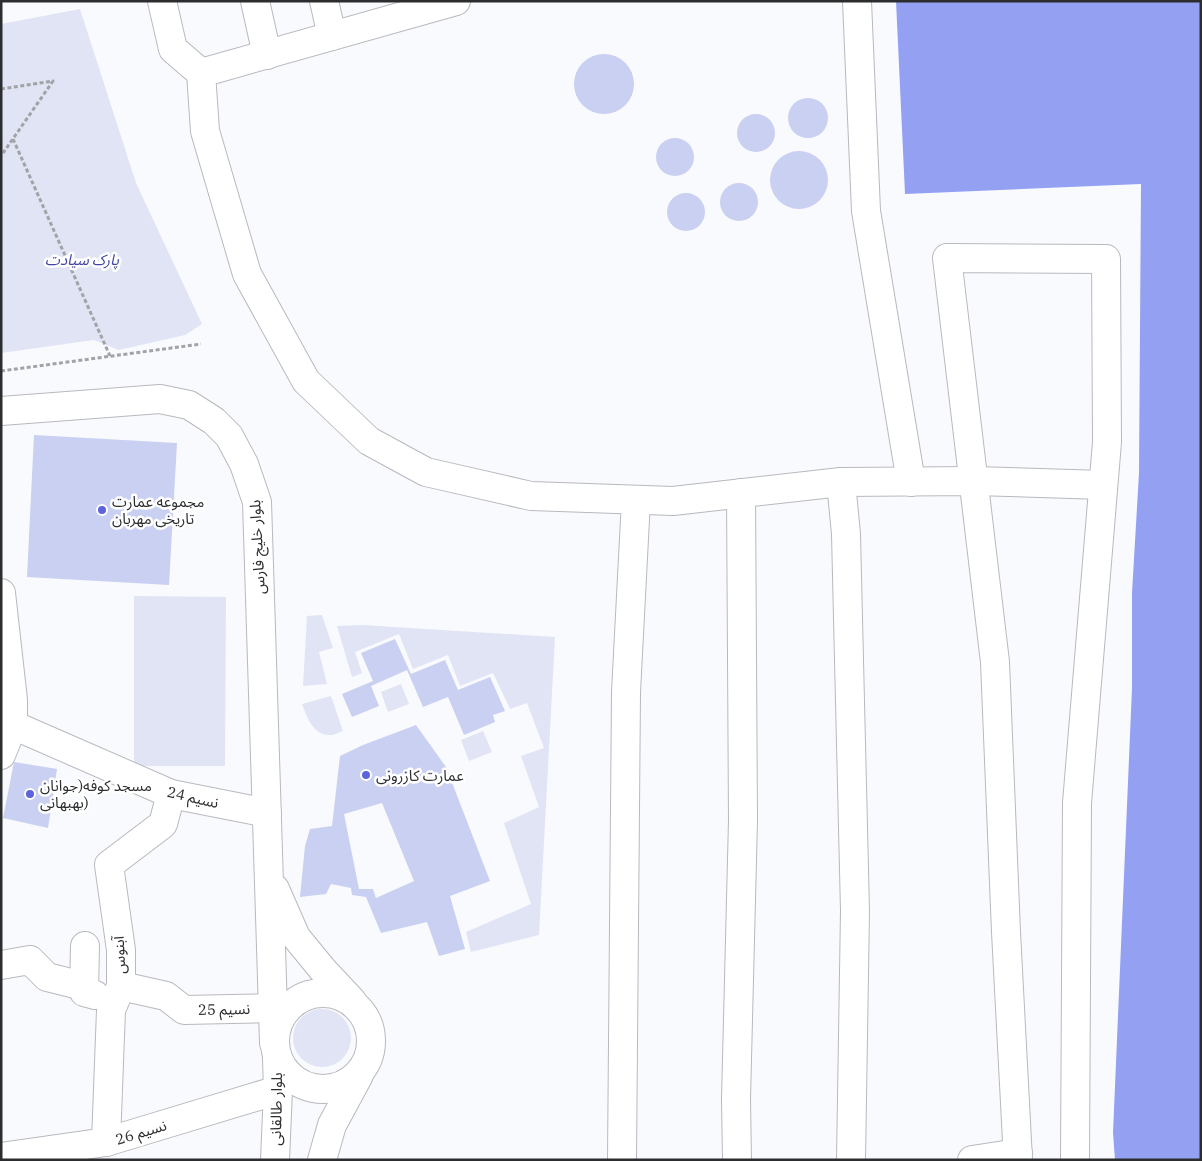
<svg xmlns="http://www.w3.org/2000/svg" width="1202" height="1161" viewBox="0 0 1202 1161" font-family="'IBM Plex Serif','Noto Sans Arabic',serif">
<style>
.green{fill:#e0e4f5}
.water{fill:#94a1f2}
.building{fill:#c9d0f2;fill-rule:evenodd}
.lines{fill:none;stroke-linecap:round;stroke-linejoin:round}
.minor-casing{stroke:#b8b9bf;stroke-width:30}
.major-casing{stroke:#b8b9bf;stroke-width:30}
.path{stroke:#a2a3a6;stroke-width:3;stroke-dasharray:4 2.5;stroke-linecap:butt}
.minor{stroke:#fff;stroke-width:28}
.major{stroke:#fff;stroke-width:28}
.poi-dot{fill:#5c63db;stroke:#fff;stroke-width:2}
.labels{text-anchor:middle;dominant-baseline:central;stroke-width:5;stroke-linejoin:round;paint-order:stroke}
.park-label{font-size:15px;font-style:italic;fill:#4145a3;stroke:#fff}
.poi-label{font-size:15px;fill:#2c2d2f;stroke:#fff;text-anchor:start}
.street-label{font-size:15px;fill:#2c2d2f;stroke:#fff}
</style>
<rect width="100%" height="100%" fill="#f9fafe"/>
<g class="green">
<path d="M 80,9 L 136,183 L 202,324 L 185,335 L 119,350 L 94,340 L 1,353 L 1,24 Z"/>
<path d="M 134,596 L 226,597 L 225,766 L 134,766 Z"/>
<path d="M 322,615 L 333,648 L 319,652 L 327,684 L 303,686 L 307,616 Z"/>
<path d="M 362,625 L 555,637 L 539,935 L 471,952 L 466,932 L 531,904 L 504,823 L 539,807 L 521,756 L 544,748 L 527,703 L 510,709 L 493,673 L 460,686 L 448,655 L 413,669 L 399,634 L 355,652 L 362,673 L 352,677 L 337,626 Z"/>
<path d="M 401,684 L 409,704 L 388,712 L 381,692 Z"/>
<path d="M 331,696 L 343,731 C 339,732 335,735 331,735 C 313,736 307,717 302,704 Z"/>
<path d="M 483,731 L 492,752 L 469,761 L 461,740 Z"/>
<circle cx="322" cy="1038" r="29"/>
</g>
<path class="water" d="M 896,1 L 1201,1 L 1201,1160 L 1115,1160 L 1113,1133 L 1132,688 L 1132,593 L 1139,473 L 1141,184 L 905,194 Z"/>
<g class="building">
<circle cx="604" cy="84" r="30"/>
<circle cx="808" cy="118" r="20"/>
<circle cx="756" cy="133" r="19"/>
<circle cx="675" cy="157" r="19"/>
<circle cx="799" cy="180" r="29"/>
<circle cx="739" cy="202" r="19"/>
<circle cx="686" cy="212" r="19"/>
<path d="M 34,435 L 177,443 L 169,585 L 27,577 Z"/>
<path d="M 395,639 L 411,674 L 445,660 L 458,690 L 490,677 L 505,711 L 493,715 L 495,722 L 464,735 L 448,697 L 423,707 L 407,670 L 371,686 L 379,706 L 352,717 L 342,694 L 373,681 L 361,653 Z"/>
<path d="M 416,725 L 446,767 L 490,881 L 450,896 L 465,949 L 439,956 L 427,922 L 381,933 L 366,897 L 352,895 L 351,888 L 331,884 L 326,894 L 300,897 L 305,846 L 310,829 L 332,826 L 340,756 L 363,745 ZM 382,803 L 414,881 L 376,898 L 373,889 L 359,889 L 344,814 Z"/>
<path d="M 14,762 L 57,769 L 48,828 L 3,818 Z"/>
</g>
<g class="lines">
<defs>
<g id="minor">
<path d="M 162,1 L 173,49 L 201,73"/>
<path d="M 255,1 L 267,55"/>
<path d="M 324,1 L 332,36"/>
<path d="M 456,1 L 201,73 L 205,131 L 247,274 L 306,381 L 369,441 L 426,472 L 531,496 L 673,501 L 841,482 L 974,481 L 1103,485"/>
<path d="M 857,1 L 866,211 L 911,482"/>
<path d="M 841,482 L 846,534 L 855,911 L 851,1160"/>
<path d="M 1,593 L 13,700 L 13,725 L 1,755"/>
<path d="M 13,725 L 171,794 L 267,813"/>
<path d="M 85,946 L 84,992 L 95,995"/>
<path d="M 1,965 L 30,960 L 47,977 L 83,986"/>
<path d="M 121,986 L 166,996 L 184,1010 L 273,1008"/>
<path d="M 106,1142 L 111,1010 L 121,986 L 121,950 L 109,865 L 163,824 L 171,794"/>
<path d="M 1,1157 L 106,1142 L 278,1090"/>
<path d="M 622,1160 L 626,692 L 636,500"/>
<path d="M 737,1160 L 736,1099 L 743,820 L 741,493"/>
<path d="M 972,1160 L 1018,1153"/>
<path d="M 1018,1160 L 1006,932 L 995,662 L 947,258 L 1106,259 L 1107,442 L 1077,803 L 1075,1160"/>
</g>
<g id="major">
<path d="M 1,411 L 160,399 L 189,405 L 214,421 L 229,436 L 244,464 L 257,502 L 274,1043"/>
<path d="M 275,889 L 296,937 L 323,970 L 352,1001"/>
<circle cx="323" cy="1041" r="48"/>
<path d="M 275,1160 L 278,1090 L 277,1059"/>
<path d="M 322,1160 L 332,1125 L 359,1075"/>
</g>
</defs>
<use href="#minor" class="minor-casing"/>
<use href="#major" class="major-casing"/>
<g class="path">
<path d="M 1,89 L 53,81 L 1,156"/>
<path d="M 13,139 L 110,356"/>
<path d="M 1,371 L 201,344"/>
</g>
<use href="#minor" class="minor"/>
<use href="#major" class="major"/>
</g>
<g class="poi-dot">
<circle cx="102" cy="510" r="5"/>
<circle cx="366" cy="775" r="5"/>
<circle cx="30" cy="794" r="5"/>
</g>
<g class="labels">
<g class="park-label">
<text x="82" y="259">پارک سیادت</text>
</g>
<g class="poi-label">
<text x="112" y="501">مجموعه عمارت<tspan x="112" dy="17">تاریخی مهربان</tspan></text>
<text x="376" y="775">عمارت کازرونی</text>
<text x="40" y="785">مسجد کوفه(جوانان<tspan x="40" dy="17">بهبهانی)</tspan></text>
</g>
<g class="street-label">
<text transform="translate(257 547) rotate(-93)">بلوار خلیج فارس</text>
<text transform="translate(193 797) rotate(13)">نسیم 24</text>
<text transform="translate(119 955) rotate(-93)">آبنوس</text>
<text transform="translate(224 1009) rotate(-1)">نسیم 25</text>
<text transform="translate(276 1109) rotate(-89)">بلوار طالقانی</text>
<text transform="translate(141 1132) rotate(-17)">نسیم 26</text>
</g>
</g>
<rect width="1202" height="1161" fill="none" stroke="#2c2d2f" stroke-width="5"/>
</svg>
